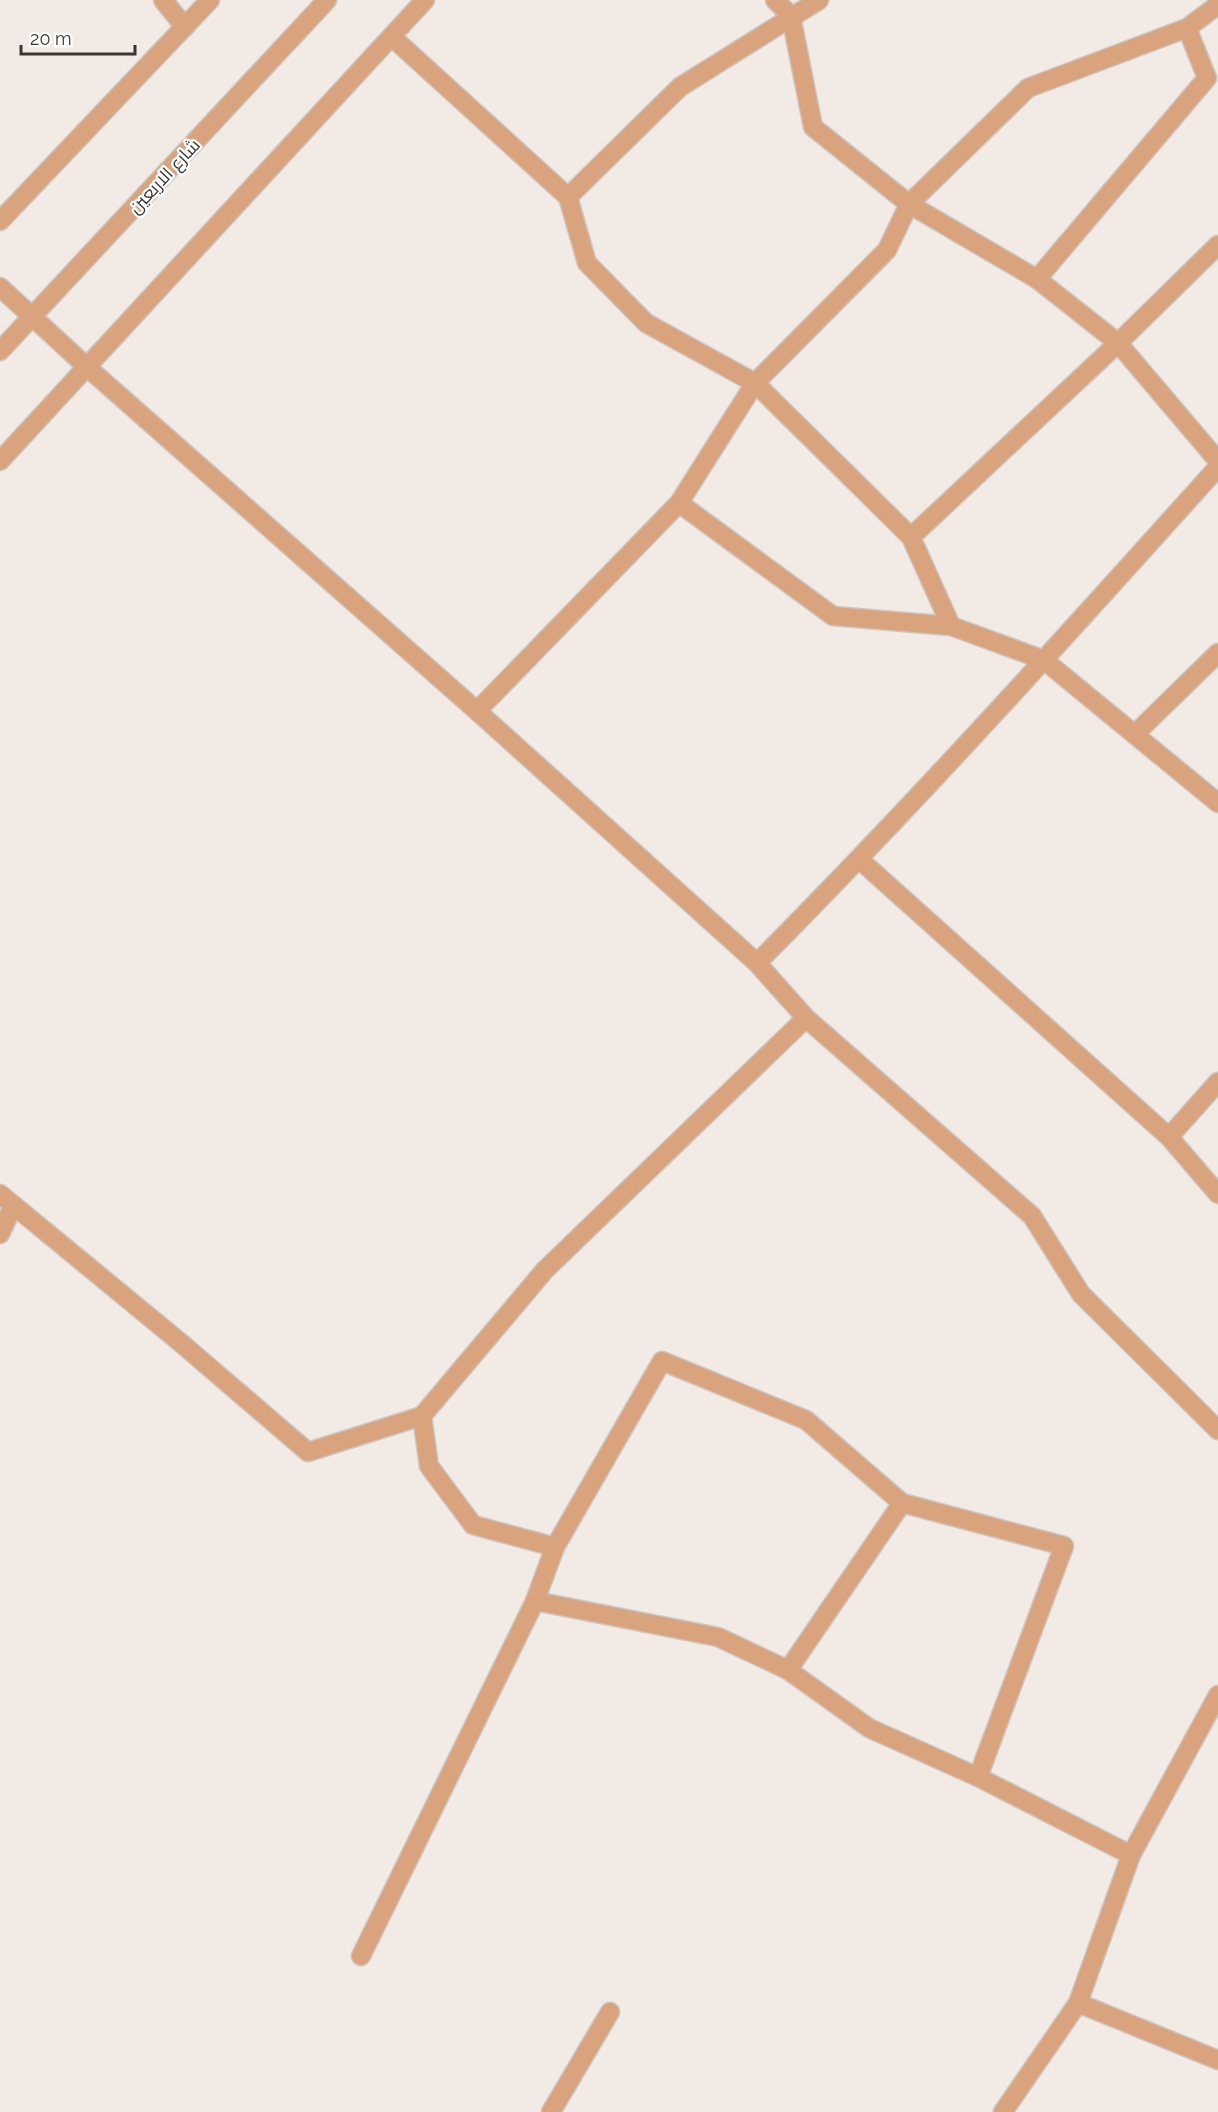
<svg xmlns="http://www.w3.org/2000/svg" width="1218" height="2112" viewBox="0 0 1218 2112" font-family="Raleway,Cairo,sans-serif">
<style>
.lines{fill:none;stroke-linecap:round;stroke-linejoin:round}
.minor-casing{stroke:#cdc6c1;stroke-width:21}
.tertiary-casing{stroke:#cdc6c1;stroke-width:21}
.minor{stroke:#d9a37e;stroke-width:18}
.tertiary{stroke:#d9a37e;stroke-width:18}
.labels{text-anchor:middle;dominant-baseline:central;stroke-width:4.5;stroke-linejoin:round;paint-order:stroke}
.street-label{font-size:18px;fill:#383533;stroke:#fff}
</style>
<rect width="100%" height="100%" fill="#f2eae5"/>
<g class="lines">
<defs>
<g id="minor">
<path d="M 163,0 L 185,27"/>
<path d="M 775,0 L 791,16 L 813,127 L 909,204 L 1037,279 L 1118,343 L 1218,461"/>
<path d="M 392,37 L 568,197 L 587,263 L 646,323 L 755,383 L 911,537 L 951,626"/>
<path d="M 568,197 L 680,87 L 819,0"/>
<path d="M 1037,279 L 1207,78 L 1187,28"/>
<path d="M 0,287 L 87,367 L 477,711 L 757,963 L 806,1018 L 1032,1216 L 1081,1294 L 1218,1430"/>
<path d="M 0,461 L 425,0"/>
<path d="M 679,503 L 833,616 L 951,626 L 1044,660 L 1218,803"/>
<path d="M 911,537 L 1118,343 L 1218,245"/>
<path d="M 477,711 L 679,503 L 755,383 L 887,250 L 909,204 L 1028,88 L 1187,28 L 1218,5"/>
<path d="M 1135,734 L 1218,653"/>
<path d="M 860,860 L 1169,1137 L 1218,1194"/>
<path d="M 757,963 C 916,803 1067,635 1218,467"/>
<path d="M 1169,1137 L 1218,1082"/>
<path d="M 0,1194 L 181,1343 L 308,1452 L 422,1416 L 545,1270 L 806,1018"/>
<path d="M 0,1234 L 13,1206"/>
<path d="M 422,1416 L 429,1466 L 473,1525 L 555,1547"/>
<path d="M 535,1601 L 718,1637 L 788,1670 L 869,1728 L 978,1777 L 1131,1855"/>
<path d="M 788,1670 L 902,1503"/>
<path d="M 361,1956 L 535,1601 L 555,1547 L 662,1361 L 806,1420 L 902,1503 L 1064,1546 L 978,1777"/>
<path d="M 1078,2003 L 1218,2060"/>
<path d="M 551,2112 L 610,2012"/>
<path d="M 1003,2112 L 1078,2003 L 1131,1855 L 1218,1695"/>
</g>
<g id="tertiary">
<path d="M 0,221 L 210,0"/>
<path d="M 0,351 L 327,0"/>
</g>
</defs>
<use href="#minor" class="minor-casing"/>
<use href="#tertiary" class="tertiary-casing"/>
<use href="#minor" class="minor"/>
<use href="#tertiary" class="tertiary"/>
</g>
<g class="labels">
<g class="street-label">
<text transform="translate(164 176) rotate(-47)">شارع الاربعين</text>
</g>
</g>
<path d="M21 45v9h114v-9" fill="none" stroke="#383533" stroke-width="3"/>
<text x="30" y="45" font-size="18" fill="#383533" stroke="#ffffff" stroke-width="4.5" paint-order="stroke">20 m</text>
</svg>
